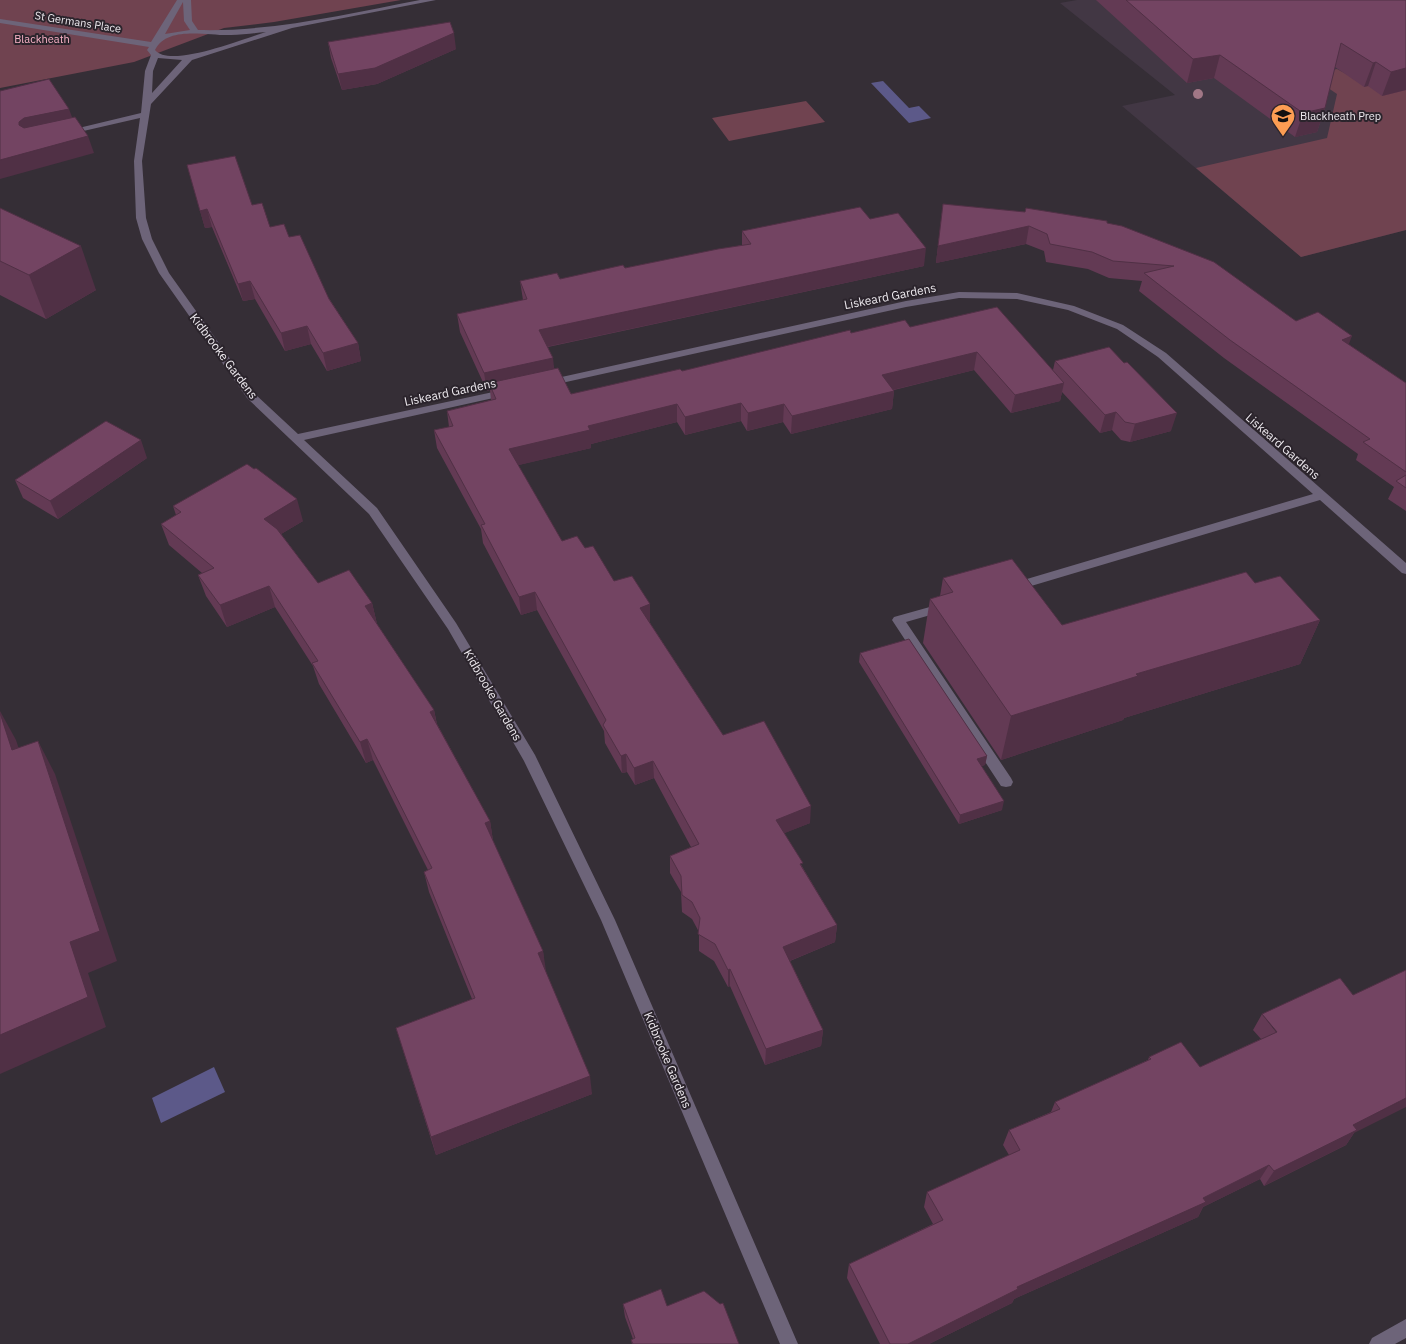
<svg xmlns="http://www.w3.org/2000/svg" width="1406" height="1344" viewBox="0 0 1406 1344" font-family="'IBM Plex Sans',sans-serif">
<style>
.built{fill:#423744}
.green{fill:#704350}
.water{fill:#5c5989}
.lines{fill:none;stroke-linecap:round;stroke-linejoin:round}
.minor{fill:#6d6479;fill-rule:evenodd}
.tree{fill:#a17786}
.wall{fill:#633a54}
.shaded-wall{fill:#503045}
.building{fill:#734462;stroke:#503045}
.labels{text-anchor:middle;dominant-baseline:central;stroke-width:4;stroke-linejoin:round;paint-order:stroke}
.far-street-label{font-size:11px;fill:#eeeaef;stroke:#2b242c}
.far-park-label{font-size:11px;fill:#f9b3c7;stroke:#2b242c}
.far-poi-label{font-size:11px;fill:#eeeaef;stroke:#2b242c;text-anchor:start}
.street-label{font-size:12px;fill:#eeeaef;stroke:#2b242c}
</style>
<rect width="100%" height="100%" fill="#352e36"/>
<path class="built" d="M 1077,0 L 1406,0 L 1406,230 L 1301,257 L 1122,106 L 1175,95 L 1060,3 Z"/>
<g class="green">
<path d="M 0,0 L 401,0 L 274,22 L 224,28 L 134,62 L 0,88 Z"/>
<path d="M 1337,69 L 1368,86 L 1406,90 L 1406,230 L 1301,257 L 1196,168 L 1327,138 L 1337,94 L 1309,75 Z"/>
<path d="M 806,101 L 825,122 L 729,141 L 712,118 Z"/>
</g>
<g class="water">
<path d="M 883,81 L 909,108 L 919,106 L 931,118 L 909,123 L 871,83 Z"/>
<path d="M 214,1067 L 225,1092 L 161,1123 L 152,1098 Z"/>
</g>
<g class="lines">
<g class="minor">
<path d="M 177,0 L 191,0 L 192,21 L 198,30 C 273,32 346,14 420,0 L 436,0 L 292,28 L 192,60 L 151,104 L 142,161 L 146,218 L 152,239 L 169,273 L 255,394 L 298,434 L 507,389 L 512,392 L 507,395 L 304,440 L 377,508 L 456,623 L 535,755 L 615,920 L 798,1344 L 780,1344 L 601,920 L 524,761 L 448,629 L 369,514 L 247,398 L 159,273 L 142,239 L 136,218 L 134,161 L 140,118 L 66,135 L 62,132 L 141,113 L 145,71 L 151,55 L 147,50 L 149,47 L 0,23 L 0,19 L 151,42 ZM 183,2 L 184,21 L 190,30 L 165,34 ZM 266,32 C 245,38 170,69 155,50 C 167,25 208,36 231,35 C 242,35 254,33 266,32 ZM 158,58 L 182,60 L 152,93 L 153,71 Z"/>
<path d="M 959,292 L 1017,293 L 1074,306 L 1123,325 L 1166,353 L 1406,563 L 1406,574 L 1402,573 L 1320,500 L 1014,591 L 1010,590 L 1008,587 L 1010,584 L 1313,494 L 1158,357 L 1117,329 L 1068,310 L 1017,299 L 959,298 L 906,307 L 548,386 L 543,383 L 548,380 L 906,301 Z"/>
<path d="M 944,603 L 948,604 L 950,607 L 948,610 L 906,622 L 1011,778 L 1013,782 L 1011,786 L 1006,787 L 1001,786 L 892,620 L 894,617 Z"/>
<path d="M 1406,1319 L 1406,1338 L 1395,1344 L 1369,1344 L 1372,1338 Z"/>
</g>
</g>
<circle class="tree" cx="1198" cy="94" r="5"/>
<g class="wall">
<path d="M 1096,0 L 1406,0 L 1406,90 L 1382,96 L 1368,86 L 1364,87 L 1335,67 L 1325,108 L 1317,132 L 1295,137 L 1214,78 L 1187,83 Z"/>
<path d="M 328,42 L 456,49 L 377,84 L 342,90 L 331,58 Z"/>
<path d="M 187,165 L 252,205 L 270,227 L 289,237 L 358,343 L 361,361 L 327,371 L 311,344 L 285,351 L 255,299 L 243,301 L 212,227 L 205,228 Z"/>
<path d="M 943,204 L 1107,223 L 1296,321 L 1348,344 L 1406,383 L 1406,511 L 1388,499 L 1394,487 L 1356,460 L 1358,454 L 1224,358 L 1139,291 L 1142,281 L 1109,278 L 1088,269 L 1046,262 L 1044,251 L 1026,244 L 936,263 Z"/>
<path d="M 0,208 L 96,290 L 46,319 L 0,295 Z"/>
<path d="M 870,219 L 924,266 L 548,347 L 554,368 L 571,394 L 682,371 L 851,333 L 910,327 L 1053,370 L 1055,361 L 1171,431 L 1130,442 L 1121,440 L 1112,430 L 1100,433 L 1062,392 L 1060,401 L 1011,413 L 974,370 L 894,390 L 892,409 L 791,434 L 783,422 L 747,431 L 741,421 L 685,435 L 677,422 L 591,444 L 591,448 L 518,465 L 562,541 L 585,548 L 650,622 L 650,623 L 723,735 L 810,823 L 784,833 L 803,868 L 837,925 L 835,942 L 790,961 L 823,1030 L 821,1046 L 765,1065 L 730,986 L 728,987 L 714,961 L 699,951 L 699,932 L 692,919 L 682,912 L 681,892 L 670,873 L 670,856 L 691,847 L 654,778 L 635,785 L 627,772 L 622,773 L 605,743 L 604,731 L 537,610 L 521,615 L 483,543 L 481,529 L 437,448 L 434,430 L 449,427 L 447,411 L 491,400 L 490,390 L 487,391 L 460,332 L 457,314 L 523,300 L 520,281 L 560,279 L 625,268 L 742,245 L 742,231 Z"/>
<path d="M 147,458 L 58,519 L 23,498 L 15,480 Z"/>
<path d="M 173,506 L 303,521 L 281,534 L 318,583 L 372,603 L 377,624 L 434,710 L 437,724 L 490,821 L 493,841 L 543,951 L 545,971 L 592,1094 L 436,1155 L 396,1028 L 472,999 L 429,892 L 424,872 L 428,870 L 373,760 L 366,763 L 319,684 L 313,666 L 275,607 L 227,627 L 206,596 L 198,575 L 202,573 L 169,545 L 161,524 L 176,515 Z"/>
<path d="M 943,578 L 1062,625 L 1255,583 L 1320,620 L 1300,664 L 1124,718 L 1123,720 L 1001,760 L 923,643 L 930,599 L 940,596 Z"/>
<path d="M 860,653 L 987,756 L 985,765 L 981,766 L 1002,810 L 959,824 L 859,662 Z"/>
<path d="M 1262,1014 L 1354,1133 L 1346,1145 L 1264,1186 L 1260,1179 L 1203,1207 L 1198,1217 L 1014,1299 L 1012,1303 L 929,1344 L 880,1344 L 847,1278 L 849,1264 L 933,1224 L 924,1207 L 927,1192 L 1009,1155 L 1003,1145 L 1009,1130 L 1051,1112 L 1055,1102 L 1148,1060 L 1149,1057 L 1200,1067 L 1261,1039 L 1253,1030 Z"/>
<path d="M 623,1304 L 667,1306 L 739,1344 L 632,1344 L 631,1340 L 633,1339 L 625,1317 Z"/>
</g>
<g class="shaded-wall">
<path d="M 454,33 L 456,49 L 377,84 L 342,90 L 338,74 Z"/>
<path d="M 1220,55 L 1214,78 L 1187,83 L 1193,59 Z"/>
<path d="M 1376,62 L 1368,86 L 1364,87 L 1373,63 Z"/>
<path d="M 1406,68 L 1406,90 L 1382,96 L 1391,72 Z"/>
<path d="M 1325,108 L 1317,132 L 1295,137 L 1303,113 Z"/>
<path d="M 69,109 L 75,125 L 30,135 L 19,125 L 19,122 L 24,118 Z"/>
<path d="M 88,136 L 94,153 L 0,179 L 0,160 Z"/>
<path d="M 207,209 L 212,227 L 205,228 L 200,211 Z"/>
<path d="M 1029,226 L 1026,244 L 936,263 L 938,246 Z"/>
<path d="M 81,246 L 96,290 L 46,319 L 29,275 Z"/>
<path d="M 926,248 L 924,266 L 541,348 L 539,330 Z"/>
<path d="M 250,281 L 255,299 L 243,301 L 238,284 Z"/>
<path d="M 307,326 L 311,344 L 285,351 L 281,333 Z"/>
<path d="M 1352,336 L 1345,354 L 1342,340 Z"/>
<path d="M 358,343 L 361,361 L 327,371 L 323,353 Z"/>
<path d="M 977,352 L 974,370 L 880,393 L 882,375 Z"/>
<path d="M 553,358 L 555,376 L 489,383 L 490,390 L 487,391 L 484,373 Z"/>
<path d="M 1064,383 L 1060,401 L 1011,413 L 1015,395 Z"/>
<path d="M 894,391 L 892,409 L 791,434 L 792,416 Z"/>
<path d="M 741,403 L 741,421 L 685,435 L 685,417 Z"/>
<path d="M 677,404 L 677,422 L 591,444 L 591,448 L 511,467 L 509,449 L 588,426 Z"/>
<path d="M 784,404 L 783,422 L 747,431 L 748,413 Z"/>
<path d="M 1116,412 L 1112,430 L 1100,433 L 1105,415 Z"/>
<path d="M 1177,413 L 1171,431 L 1130,442 L 1135,424 Z"/>
<path d="M 141,440 L 147,458 L 58,519 L 50,501 Z"/>
<path d="M 297,499 L 303,521 L 271,540 L 264,519 Z"/>
<path d="M 269,586 L 275,607 L 227,627 L 220,605 Z"/>
<path d="M 535,592 L 537,610 L 521,615 L 519,597 Z"/>
<path d="M 372,603 L 377,624 L 365,606 Z"/>
<path d="M 650,604 L 650,622 L 641,626 L 640,608 Z"/>
<path d="M 1320,620 L 1300,664 L 1124,718 L 1123,720 L 1001,760 L 1011,716 L 1136,674 Z"/>
<path d="M 434,710 L 438,731 L 430,712 Z"/>
<path d="M 0,711 L 16,740 L 30,783 L 12,750 L 0,713 Z"/>
<path d="M 367,739 L 373,760 L 366,763 L 360,742 Z"/>
<path d="M 38,741 L 55,774 L 117,961 L 88,973 L 106,1027 L 0,1074 L 0,1035 L 70,942 Z"/>
<path d="M 626,754 L 627,772 L 622,773 L 621,756 Z"/>
<path d="M 987,756 L 985,765 L 975,768 L 977,759 Z"/>
<path d="M 653,761 L 654,778 L 635,785 L 634,768 Z"/>
<path d="M 1004,801 L 1002,810 L 959,824 L 960,815 Z"/>
<path d="M 811,806 L 810,823 L 775,837 L 776,820 Z"/>
<path d="M 490,821 L 493,841 L 485,823 Z"/>
<path d="M 837,925 L 835,942 L 782,964 L 783,947 Z"/>
<path d="M 543,951 L 546,971 L 541,972 L 538,953 Z"/>
<path d="M 730,969 L 730,986 L 728,987 L 728,970 Z"/>
<path d="M 823,1030 L 821,1046 L 765,1065 L 766,1049 Z"/>
<path d="M 590,1076 L 592,1094 L 436,1155 L 431,1137 Z"/>
<path d="M 1406,1098 L 1406,1107 L 1354,1133 L 1346,1145 L 1264,1186 L 1274,1171 L 1353,1125 Z"/>
<path d="M 1269,1165 L 1260,1179 L 1203,1207 L 1198,1217 L 1014,1299 L 1012,1303 L 929,1344 L 908,1344 L 1017,1287 L 1203,1198 Z"/>
</g>
<g class="building">
<path d="M 1126,0 L 1406,0 L 1406,68 L 1391,72 L 1376,62 L 1373,63 L 1341,43 L 1325,108 L 1303,113 L 1220,55 L 1193,59 Z"/>
<path d="M 450,22 L 454,33 L 375,68 L 338,74 L 328,42 Z"/>
<path d="M 49,79 L 69,109 L 24,118 L 19,122 L 19,125 L 24,128 L 75,117 L 88,136 L 0,160 L 0,91 Z"/>
<path d="M 235,156 L 252,205 L 262,203 L 270,227 L 284,224 L 289,237 L 300,235 L 329,299 L 358,343 L 323,353 L 307,326 L 281,333 L 250,281 L 238,284 L 207,209 L 200,211 L 187,165 Z"/>
<path d="M 943,204 L 1025,212 L 1026,208 L 1107,221 L 1107,223 L 1122,226 L 1214,262 L 1296,321 L 1318,312 L 1352,336 L 1342,340 L 1406,383 L 1406,472 L 1363,442 L 1370,439 L 1230,340 L 1144,273 L 1174,266 L 1113,261 L 1092,252 L 1050,244 L 1047,234 L 1029,226 L 938,246 Z"/>
<path d="M 860,207 L 870,219 L 898,213 L 926,248 L 539,330 L 553,358 L 484,373 L 457,314 L 527,299 L 520,281 L 557,273 L 560,279 L 623,265 L 625,268 L 718,249 L 751,244 L 742,231 Z"/>
<path d="M 0,208 L 81,246 L 29,275 L 0,261 Z"/>
<path d="M 997,307 L 1064,383 L 1015,395 L 977,352 L 882,375 L 894,391 L 792,416 L 784,404 L 748,413 L 741,403 L 685,417 L 677,404 L 588,426 L 590,430 L 509,449 L 562,541 L 577,536 L 585,548 L 593,546 L 614,581 L 632,576 L 650,604 L 640,608 L 723,735 L 764,721 L 811,806 L 776,820 L 803,863 L 800,864 L 837,925 L 783,947 L 823,1030 L 766,1049 L 730,969 L 728,970 L 715,944 L 698,934 L 700,918 L 692,902 L 682,895 L 681,876 L 670,856 L 699,844 L 653,761 L 634,768 L 626,754 L 621,756 L 603,725 L 606,720 L 535,592 L 519,597 L 481,525 L 485,524 L 434,430 L 453,426 L 447,411 L 496,399 L 489,383 L 558,368 L 571,394 L 680,369 L 682,371 L 850,330 L 851,333 L 905,320 L 910,327 Z"/>
<path d="M 1109,347 L 1124,363 L 1127,362 L 1177,413 L 1135,424 L 1125,422 L 1116,412 L 1105,415 L 1055,361 Z"/>
<path d="M 106,421 L 141,440 L 50,501 L 15,480 Z"/>
<path d="M 247,464 L 254,469 L 256,468 L 297,499 L 264,519 L 277,529 L 318,583 L 349,570 L 372,603 L 365,606 L 434,710 L 430,712 L 490,821 L 485,823 L 543,951 L 538,953 L 590,1076 L 431,1137 L 396,1028 L 475,998 L 424,872 L 432,868 L 367,739 L 360,742 L 312,663 L 318,661 L 269,586 L 220,605 L 198,575 L 214,568 L 161,524 L 181,512 L 173,506 Z"/>
<path d="M 1406,475 L 1406,488 L 1396,481 Z"/>
<path d="M 1012,559 L 1062,625 L 1246,572 L 1255,583 L 1280,576 L 1320,620 L 1136,674 L 1138,676 L 1011,716 L 930,599 L 953,592 L 943,578 Z"/>
<path d="M 909,639 L 987,756 L 977,759 L 1004,801 L 960,815 L 860,653 Z"/>
<path d="M 0,713 L 12,750 L 38,741 L 100,931 L 70,942 L 88,997 L 0,1035 Z"/>
<path d="M 1406,970 L 1406,1098 L 1353,1125 L 1357,1130 L 1274,1171 L 1269,1165 L 1203,1198 L 1206,1202 L 1017,1287 L 1018,1289 L 908,1344 L 890,1344 L 849,1264 L 943,1220 L 927,1192 L 1020,1150 L 1009,1130 L 1060,1109 L 1055,1102 L 1151,1059 L 1149,1057 L 1181,1042 L 1200,1067 L 1277,1032 L 1262,1014 L 1340,978 L 1353,995 Z"/>
<path d="M 661,1289 L 667,1306 L 704,1291 L 720,1304 L 723,1303 L 739,1344 L 633,1344 L 631,1340 L 635,1338 L 623,1304 Z"/>
</g>
<defs>
<symbol id="school-pin" viewBox="-11 -11 22 30"><path d="M0 17L-7.5 6A9.5 9.5 0 1 1 7.5 6Z" fill="#fc9d53" stroke="#2b242c"/><path d="M0-5L7-2L0 1L-7-2ZM-4 1L0 2.5L4 1V4Q0 6-4 4Z" fill="#111"/></symbol>
</defs>
<g fill-rule="evenodd">
<use href="#school-pin" x="1269" y="102" width="28" height="38"/>
</g>
<g class="labels">
<g class="far-street-label">
<text transform="translate(78 22) rotate(9)">St Germans Place</text>
</g>
<g class="far-park-label">
<text x="42" y="39">Blackheath</text>
</g>
<g class="far-poi-label">
<text x="1300" y="116">Blackheath Prep</text>
</g>
<g class="street-label">
<text transform="translate(890 296) rotate(-11)">Liskeard Gardens</text>
<text transform="translate(224 356) rotate(53)">Kidbrooke Gardens</text>
<text transform="translate(450 392) rotate(-12)">Liskeard Gardens</text>
<text transform="translate(1283 446) rotate(41)">Liskeard Gardens</text>
<text transform="translate(493 695) rotate(60)">Kidbrooke Gardens</text>
<text transform="translate(668 1060) rotate(67)">Kidbrooke Gardens</text>
</g>
</g>
</svg>
